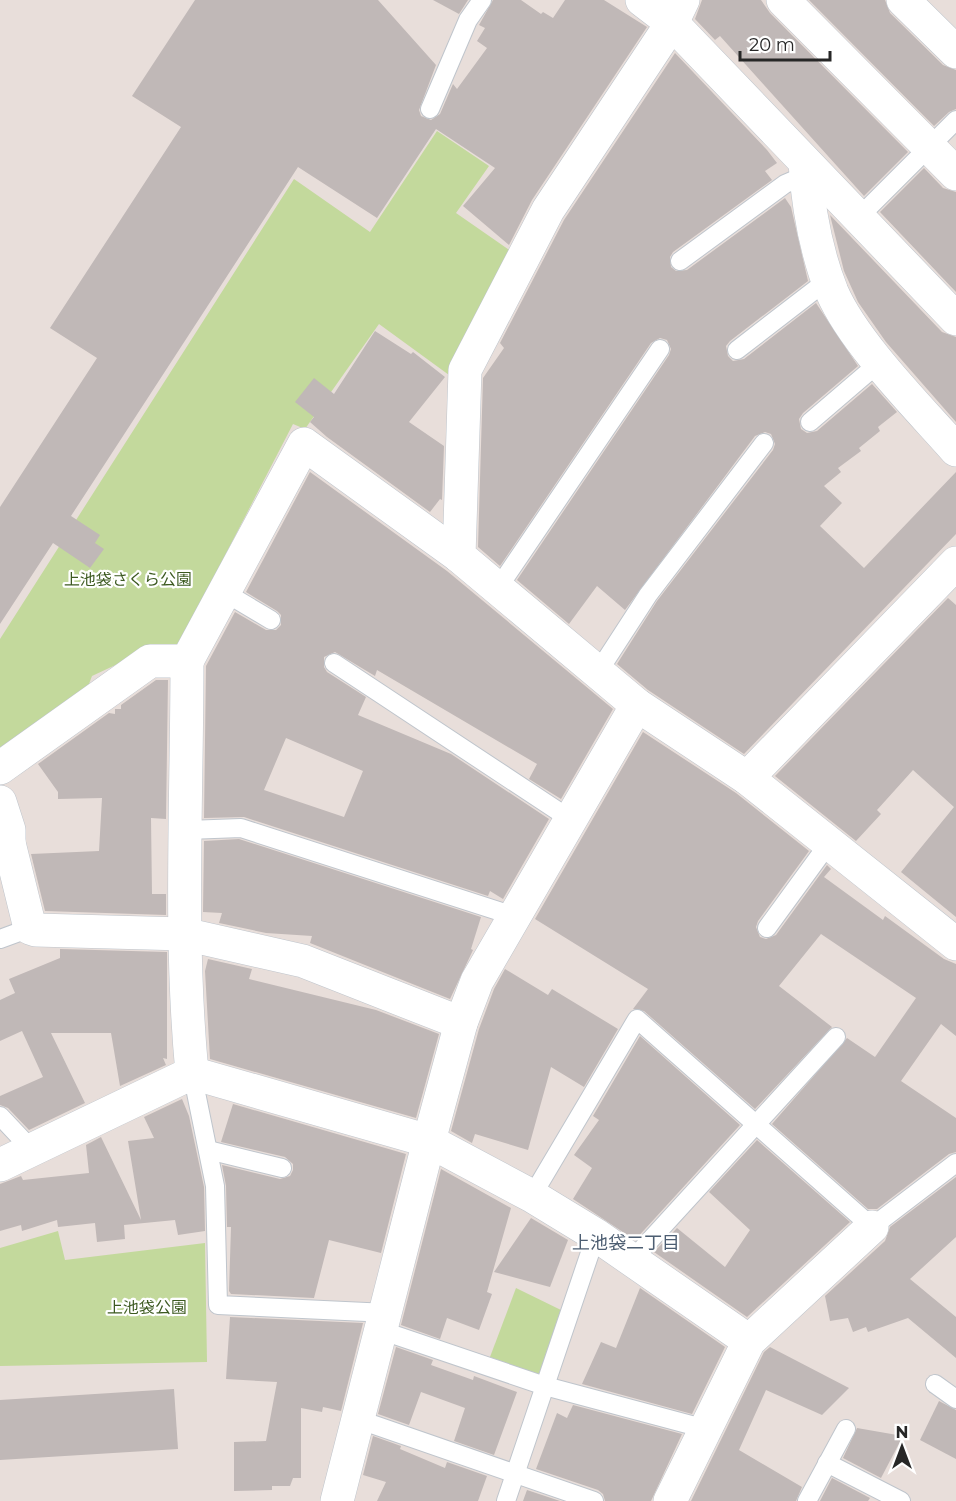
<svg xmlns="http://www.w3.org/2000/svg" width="956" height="1501" viewBox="0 0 956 1501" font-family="Montserrat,'Noto Sans JP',sans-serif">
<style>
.green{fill:#c3d99c}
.building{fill:#c0b8b7;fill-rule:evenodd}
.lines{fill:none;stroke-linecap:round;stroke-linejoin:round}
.lane-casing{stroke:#bfc5cc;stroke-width:20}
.street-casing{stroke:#bfc5cc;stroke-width:34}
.lane{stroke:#fff;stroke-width:18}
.street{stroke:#fff;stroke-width:33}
.labels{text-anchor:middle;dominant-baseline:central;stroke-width:4.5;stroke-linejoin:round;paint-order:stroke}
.park-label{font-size:16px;fill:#3d5a21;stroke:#fff}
.neighbourhood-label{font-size:18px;fill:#4d5e72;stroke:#fff}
</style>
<rect width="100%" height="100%" fill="#e8deda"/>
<g class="green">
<path d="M 437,131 L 489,166 L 456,213 L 515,254 L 449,375 L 379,324 L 305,429 L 293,424 L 175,652 L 139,654 L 92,676 L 84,697 L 0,750 L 0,639 L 294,179 L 370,232 Z"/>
<path d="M 58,1231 L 65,1260 L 205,1243 L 207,1362 L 0,1366 L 0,1248 Z"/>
<path d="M 516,1288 L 563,1311 L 541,1376 L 490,1357 Z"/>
</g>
<g class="building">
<path d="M 195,0 L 378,0 L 436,65 L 419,110 L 421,116 L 431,120 L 440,114 L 453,84 L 457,89 L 487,48 L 477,41 L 485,28 L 479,25 L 493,0 L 521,0 L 541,14 L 543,12 L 553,18 L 565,0 L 604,0 L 647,27 L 532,200 L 509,245 L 463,206 L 495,168 L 436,129 L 377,218 L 298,167 L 71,516 L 100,535 L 95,543 L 104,549 L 90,568 L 53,543 L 0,624 L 0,507 L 97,358 L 50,328 L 181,127 L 132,96 Z"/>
<path d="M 433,0 L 468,0 L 459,14 Z"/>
<path d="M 702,0 L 761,0 L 770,13 L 908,152 L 864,196 L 720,36 L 715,40 L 695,19 Z"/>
<path d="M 809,0 L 885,0 L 890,13 L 943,65 L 956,70 L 956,109 L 949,112 L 934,126 Z"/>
<path d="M 675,53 L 767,150 L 777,163 L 765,171 L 772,180 L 673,252 L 670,257 L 671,267 L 676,271 L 687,270 L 785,198 L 791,207 L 808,281 L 730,341 L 726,346 L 728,356 L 733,361 L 744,359 L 816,303 L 858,366 L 803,413 L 799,419 L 801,429 L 807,433 L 817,431 L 872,384 L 897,412 L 878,427 L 880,431 L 859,448 L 861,451 L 838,468 L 841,472 L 824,486 L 842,503 L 820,526 L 864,568 L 956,472 L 956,534 L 744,754 L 648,690 L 617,664 L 657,601 L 773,450 L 775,444 L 771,434 L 765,432 L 755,436 L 625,610 L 597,586 L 569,624 L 517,580 L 669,355 L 671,349 L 667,340 L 660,338 L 651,343 L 500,566 L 478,547 L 483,378 L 504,348 L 500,343 L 564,220 Z"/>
<path d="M 924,168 L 943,188 L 956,192 L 956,292 L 880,212 Z"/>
<path d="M 830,215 L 942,332 L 956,337 L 956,422 L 886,342 L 858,302 L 844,271 Z"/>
<path d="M 375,331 L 411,354 L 413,352 L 445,377 L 409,422 L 444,446 L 442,500 L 440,499 L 430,512 L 327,437 L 310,422 L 314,417 L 295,402 L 314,378 L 334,394 Z"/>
<path d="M 310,472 L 447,571 L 613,709 L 561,799 L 529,779 L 537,764 L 377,670 L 375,676 L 335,652 L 324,657 L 324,667 L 327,672 L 366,697 L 358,715 L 451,754 L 549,819 L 503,899 L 490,891 L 488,896 L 244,817 L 204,818 L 206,666 L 235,612 L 266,630 L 276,630 L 281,625 L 281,615 L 277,611 L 246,592 ZM 286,738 L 363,771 L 344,817 L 264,790 Z"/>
<path d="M 948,598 L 956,605 L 956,917 L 901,872 L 954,807 L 913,770 L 877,810 L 881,814 L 856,841 L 775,776 Z"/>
<path d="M 156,680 L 168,680 L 166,819 L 151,818 L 152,894 L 166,894 L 166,915 L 45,911 L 31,854 L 99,851 L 102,798 L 58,799 L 58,792 L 38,764 L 109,713 L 115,714 L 115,709 L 121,709 L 121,705 Z"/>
<path d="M 643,732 L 736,793 L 809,851 L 758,921 L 756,927 L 760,937 L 766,939 L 776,935 L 827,865 L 831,869 L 824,877 L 883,920 L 885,916 L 944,959 L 956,964 L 956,1036 L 941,1024 L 901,1081 L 956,1118 L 956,1152 L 949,1154 L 877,1209 L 868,1209 L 772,1124 L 847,1038 L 875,1057 L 916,998 L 821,934 L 779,986 L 832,1027 L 755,1109 L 644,1011 L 633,1009 L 648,989 L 535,919 Z"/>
<path d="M 239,839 L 481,917 L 471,949 L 473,950 L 450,999 L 310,943 L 312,936 L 266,933 L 219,923 L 222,913 L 203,912 L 204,841 Z"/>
<path d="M 60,949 L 167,952 L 167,1059 L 163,1058 L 166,1065 L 120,1086 L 111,1033 L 51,1033 L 85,1103 L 29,1130 L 8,1108 L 0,1105 L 0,1096 L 43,1077 L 22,1031 L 0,1041 L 0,1000 L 15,993 L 9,979 L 60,958 Z"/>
<path d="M 208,959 L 252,969 L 249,979 L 376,1010 L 439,1034 L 416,1118 L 210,1059 L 205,971 Z"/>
<path d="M 505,969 L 548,995 L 552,989 L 618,1029 L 584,1087 L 551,1067 L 528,1150 L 475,1134 L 472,1143 L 451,1131 L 479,1029 L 494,989 Z"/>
<path d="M 640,1036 L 740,1125 L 635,1240 L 573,1199 L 592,1168 L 574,1155 L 599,1120 L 593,1116 Z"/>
<path d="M 182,1099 L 189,1116 L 204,1187 L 205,1231 L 178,1235 L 175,1220 L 124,1225 L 125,1239 L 97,1242 L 95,1223 L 58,1227 L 57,1220 L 22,1231 L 21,1225 L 0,1231 L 0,1184 L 21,1176 L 23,1180 L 89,1173 L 86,1145 L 101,1137 L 141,1220 L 128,1141 L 154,1138 L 144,1117 Z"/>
<path d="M 233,1104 L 406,1154 L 381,1253 L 329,1240 L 314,1298 L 231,1294 L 229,1291 L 231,1227 L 227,1227 L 226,1186 L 222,1165 L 280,1179 L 290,1176 L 293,1170 L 293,1164 L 285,1157 L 221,1142 Z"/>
<path d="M 757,1140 L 850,1222 L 747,1317 L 654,1252 L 677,1228 L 725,1267 L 750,1230 L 709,1192 Z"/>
<path d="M 441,1169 L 511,1208 L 487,1292 L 492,1294 L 479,1330 L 447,1318 L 440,1339 L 401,1325 Z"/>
<path d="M 956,1177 L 956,1237 L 910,1279 L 956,1317 L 956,1358 L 908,1318 L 868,1332 L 866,1327 L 853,1332 L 848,1318 L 830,1321 L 825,1296 L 885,1241 L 890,1227 Z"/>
<path d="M 531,1218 L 568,1240 L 550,1287 L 494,1272 Z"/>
<path d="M 640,1288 L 725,1347 L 692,1414 L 582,1384 L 601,1342 L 616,1348 Z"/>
<path d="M 230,1317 L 363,1323 L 341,1411 L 323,1407 L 322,1412 L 301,1408 L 301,1478 L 293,1478 L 290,1486 L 272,1486 L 272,1490 L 234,1491 L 234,1442 L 266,1441 L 277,1382 L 226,1379 Z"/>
<path d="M 396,1347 L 433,1360 L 431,1365 L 473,1380 L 474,1376 L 517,1392 L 494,1455 L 454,1441 L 465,1408 L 421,1392 L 409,1425 L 378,1414 Z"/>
<path d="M 770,1347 L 849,1388 L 822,1415 L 766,1390 L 739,1450 L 802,1487 L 796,1501 L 691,1501 L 764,1352 Z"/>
<path d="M 174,1389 L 178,1449 L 0,1460 L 0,1400 Z"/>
<path d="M 939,1401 L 956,1410 L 956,1459 L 920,1440 Z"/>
<path d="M 573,1405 L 682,1434 L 651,1501 L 605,1501 L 603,1494 L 598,1490 L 536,1469 L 557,1413 L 567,1418 Z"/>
<path d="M 857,1428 L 903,1436 L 881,1478 L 843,1458 Z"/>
<path d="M 373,1436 L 401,1446 L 400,1449 L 445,1468 L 447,1462 L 487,1476 L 478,1501 L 377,1501 L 386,1482 L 363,1475 Z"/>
<path d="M 832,1478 L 870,1498 L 868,1501 L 820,1501 Z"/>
<path d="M 527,1490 L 560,1501 L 523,1501 Z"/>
</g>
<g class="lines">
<defs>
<g id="lane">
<path d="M 430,109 L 468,20 L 482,0"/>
<path d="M 858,218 L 956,120"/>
<path d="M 680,261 L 785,184 L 806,175"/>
<path d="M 737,350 L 829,279"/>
<path d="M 810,422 L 880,362"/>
<path d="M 498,588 L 660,349"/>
<path d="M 224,592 L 271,620"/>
<path d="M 334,663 L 570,819"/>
<path d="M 598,672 L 648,595 L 764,443"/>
<path d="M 187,830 L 241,828 L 514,916"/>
<path d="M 767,928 L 829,843"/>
<path d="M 0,939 L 30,928"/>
<path d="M 192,1073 L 215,1186 L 218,1305 L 388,1313"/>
<path d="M 0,1116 L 33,1151"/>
<path d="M 208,1150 L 282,1168"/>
<path d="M 532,1196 L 637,1019 L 872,1227 L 956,1163"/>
<path d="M 632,1260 L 836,1037"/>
<path d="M 383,1331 L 545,1386 L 706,1429"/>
<path d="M 935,1384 L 956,1399"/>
<path d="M 360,1420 L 594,1501"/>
<path d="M 827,1463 L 901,1501"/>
<path d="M 506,1501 L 596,1235"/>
<path d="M 807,1501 L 846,1429"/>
</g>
<g id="street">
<path d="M 642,0 L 672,23 L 956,319"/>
<path d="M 683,0 L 672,23 L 548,210 L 465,370 L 459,556 L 637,705 L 747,778 L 956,944"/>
<path d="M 783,0 L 956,174"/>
<path d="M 903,0 L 956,52"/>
<path d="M 805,163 C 808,206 816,252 832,292 C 854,343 919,408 956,450"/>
<path d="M 187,661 C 187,798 179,936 192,1073"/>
<path d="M 0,768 L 150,661 L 187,661 L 304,444 L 459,556"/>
<path d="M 747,778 L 956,563"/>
<path d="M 0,802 L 9,830 L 9,843 L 0,846"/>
<path d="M 9,843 L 30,928 L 36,930 L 184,934 L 303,961 L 461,1023"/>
<path d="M 0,1165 L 192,1073 L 429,1141 L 532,1196 L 596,1235 L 749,1341"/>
<path d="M 337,1501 L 429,1141 L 461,1023 L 477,981 L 637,705"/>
<path d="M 670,1501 L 749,1341 L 872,1227"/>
</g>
</defs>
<use href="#lane" class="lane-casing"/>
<use href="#street" class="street-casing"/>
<use href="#lane" class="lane"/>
<use href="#street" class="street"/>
</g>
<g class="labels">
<g class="park-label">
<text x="128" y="579">上池袋さくら公園</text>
<text x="147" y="1307">上池袋公園</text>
</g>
<g class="neighbourhood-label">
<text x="626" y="1243">上池袋二丁目</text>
</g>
</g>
<g transform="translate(902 1447)" stroke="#ffffff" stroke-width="4.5" paint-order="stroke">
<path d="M0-4.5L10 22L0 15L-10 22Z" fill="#272727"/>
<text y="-9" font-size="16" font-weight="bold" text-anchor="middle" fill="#272727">N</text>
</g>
<path d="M740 51v9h90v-9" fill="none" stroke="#272727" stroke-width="3"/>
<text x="749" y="51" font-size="18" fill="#272727" stroke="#ffffff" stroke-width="4.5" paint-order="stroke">20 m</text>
</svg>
